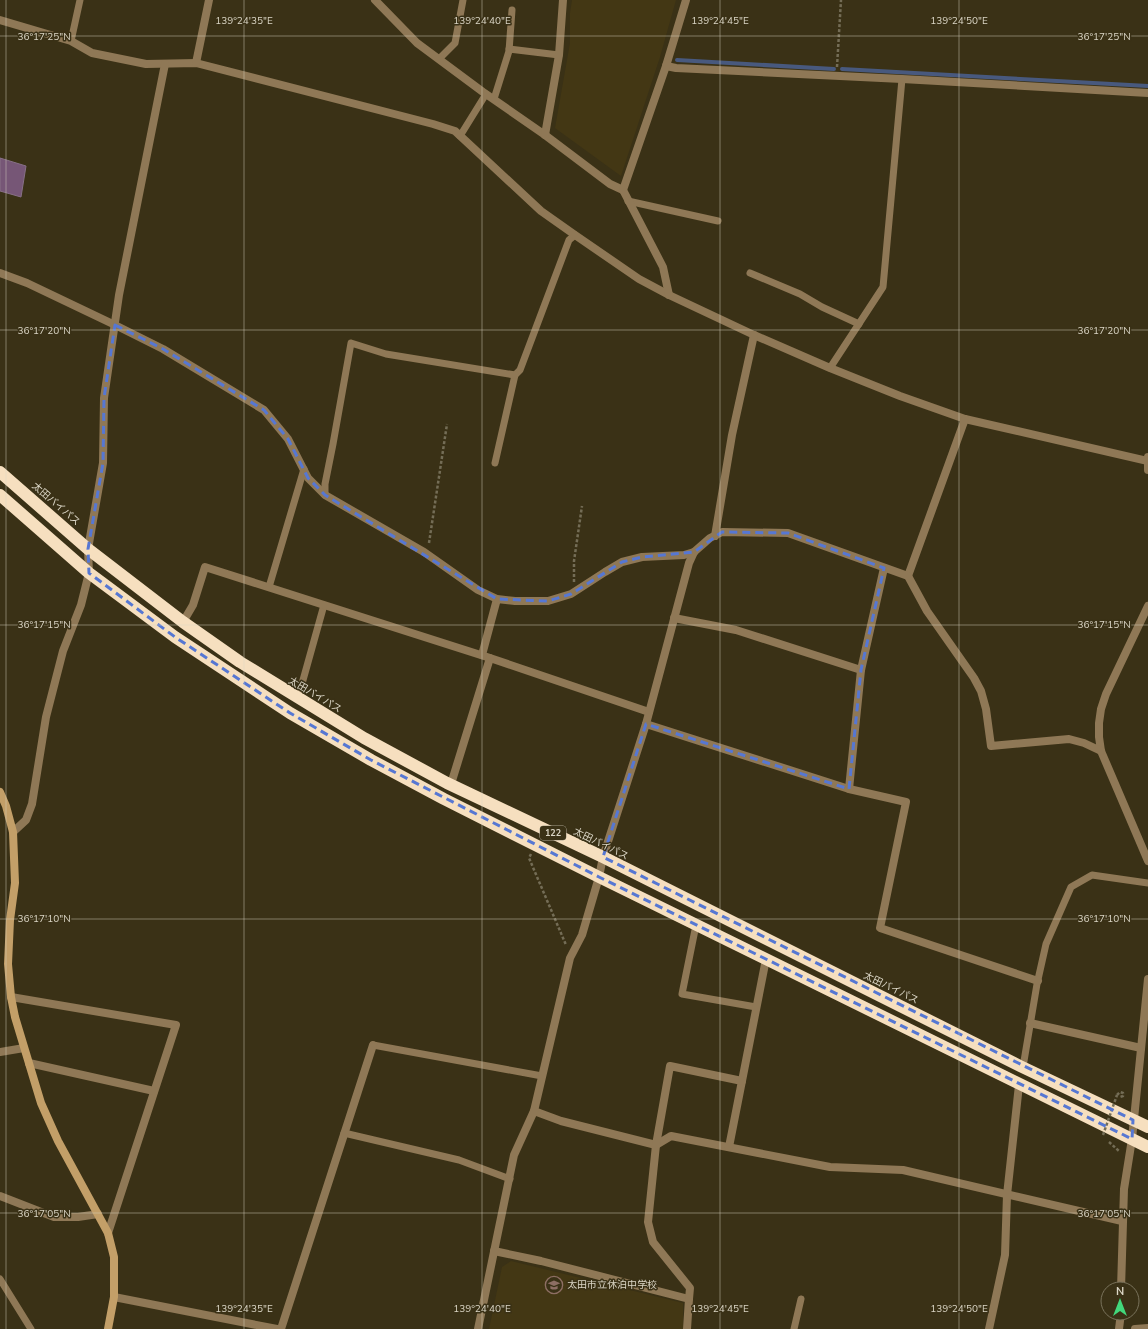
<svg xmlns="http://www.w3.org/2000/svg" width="1148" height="1329" viewBox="0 0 1148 1329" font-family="'Nunito Sans','Noto Sans JP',sans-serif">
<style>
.built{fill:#433714}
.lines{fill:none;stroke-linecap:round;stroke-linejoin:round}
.stream{stroke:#48597e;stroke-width:4}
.building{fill:#765676;stroke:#877086}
.path{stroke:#746d56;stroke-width:2.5;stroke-dasharray:3 2;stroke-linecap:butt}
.lane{stroke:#8f7856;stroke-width:7}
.street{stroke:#8f7856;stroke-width:8}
.secondary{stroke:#c39f68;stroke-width:8}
.highway{stroke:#f6dfbf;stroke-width:12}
.path-bridge{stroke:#746d56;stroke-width:2.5;stroke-dasharray:3 2;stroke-linecap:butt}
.marked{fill:none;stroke:#5677d3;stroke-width:3;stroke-dasharray:8 5;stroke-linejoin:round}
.ticks{fill:none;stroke:#dbd6c6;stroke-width:1;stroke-opacity:0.45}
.labels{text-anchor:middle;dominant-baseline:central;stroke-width:3;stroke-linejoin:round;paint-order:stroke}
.shield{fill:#3a3116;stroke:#aba491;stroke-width:1}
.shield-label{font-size:9px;font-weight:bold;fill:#dbd6c6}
.street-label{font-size:10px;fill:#dbd6c6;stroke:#3a3116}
.poi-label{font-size:10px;fill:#dbd6c6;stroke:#3a3116;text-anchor:start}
.ticks-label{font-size:10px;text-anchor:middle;fill:#dbd6c6;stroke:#3a3116;stroke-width:3;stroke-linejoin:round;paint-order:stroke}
</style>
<rect width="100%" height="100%" fill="#3a3116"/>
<g class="built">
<path d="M 572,0 L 676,0 L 660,57 L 621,176 L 555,128 L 570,43 L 570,13 Z"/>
<path d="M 511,1261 L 683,1303 L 683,1329 L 489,1329 L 502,1267 Z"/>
</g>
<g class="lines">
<g class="stream">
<path d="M 677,60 L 834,69"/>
<path d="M 842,69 L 1148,86"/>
</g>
</g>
<path class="building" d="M 0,158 L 26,166 L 21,197 L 0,191 Z"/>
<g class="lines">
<g class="path">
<path d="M 837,67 L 841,0"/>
<path d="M 429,543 L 447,424"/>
<path d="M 574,582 L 574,561 L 582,506"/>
<path d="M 531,854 L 529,858 L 566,945"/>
<path d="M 1117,1095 L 1120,1092 L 1123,1093 L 1123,1096 L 1120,1097"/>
<path d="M 1109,1142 L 1119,1151"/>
</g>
<g class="lane">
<path d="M 71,41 L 80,0"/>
<path d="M 509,49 L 559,55"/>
<path d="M 439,59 L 455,43 L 463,0"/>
<path d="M 494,99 L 509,51 L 512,10"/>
<path d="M 460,136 L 486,94"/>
<path d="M 628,201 L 718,221"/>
<path d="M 750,273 L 800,294 L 822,307 L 859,324"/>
<path d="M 830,368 L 883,287 L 902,79"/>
<path d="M 495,463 L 515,375 L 520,370 L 569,240 L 575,235"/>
<path d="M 325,495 L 325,484 L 333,444 L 351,343 L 386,354 L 515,375"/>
<path d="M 269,587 L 304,469"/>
<path d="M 298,698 L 324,605"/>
<path d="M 696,925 L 682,994 L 756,1007"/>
<path d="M 373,1045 L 542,1076"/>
<path d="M 1023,1067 L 1037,984 L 1046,944 L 1071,887 L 1092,875 L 1148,883"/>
<path d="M 344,1133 L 459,1160 L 510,1179"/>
<path d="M 0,1279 L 31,1329"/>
<path d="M 794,1329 L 801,1299"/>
</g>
<g class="street">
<path d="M 375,0 L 417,43 L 483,92 L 545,135 L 610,184 L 623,190"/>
<path d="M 0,20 L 71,41 L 92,53 L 146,64 L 196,63 L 433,124 L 455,131 L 541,211 L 575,235 L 639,279 L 669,295 L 754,335 L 830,368 L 900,396 L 965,419 L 1148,461"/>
<path d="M 196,63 L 209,0"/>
<path d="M 666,66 L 676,68 L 902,79 L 1148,93"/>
<path d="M 545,135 L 559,55 L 563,0"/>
<path d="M 0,273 L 27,283 L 115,325 L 163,349 L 264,410 L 288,439 L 308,478 L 325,495 L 424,552 L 478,590 L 497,599 L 515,601 L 548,601 L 571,594 L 605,572 L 622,562 L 642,557 L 684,555 L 694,552"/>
<path d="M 669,295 L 663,267 L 623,190 L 666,66 L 686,0"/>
<path d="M 1148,457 L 1148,470"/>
<path d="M 715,536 L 732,435 L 754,335"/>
<path d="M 908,576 L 965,419"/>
<path d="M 1148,606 L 1106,694 L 1101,709 L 1099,723 L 1099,737 L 1101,751 L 1148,861"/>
<path d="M 674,618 L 736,630 L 861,670"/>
<path d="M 183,622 L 193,605 L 205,567 L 487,657 L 649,712"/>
<path d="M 482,655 L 497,599"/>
<path d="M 646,724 L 849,789 L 906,802 L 880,928 L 1038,981"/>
<path d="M 451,784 L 490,658"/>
<path d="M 849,789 L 861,670 L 884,568"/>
<path d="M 13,832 L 26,820 L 32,804 L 46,717 L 63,651 L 81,605 L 89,573 L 88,549 L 103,463 L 104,398 L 119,295 L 165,64"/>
<path d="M 11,997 L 176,1025 L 108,1233"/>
<path d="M 1030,1023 L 1141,1048"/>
<path d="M 0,1052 L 24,1048"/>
<path d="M 29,1063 L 154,1091"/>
<path d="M 534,1111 L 561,1121 L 656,1145 L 671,1136 L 830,1167 L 903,1170 L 1122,1221"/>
<path d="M 729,1147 L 766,959"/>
<path d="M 0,1196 L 54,1217 L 78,1217 L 98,1214"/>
<path d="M 494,1251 L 541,1261 L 689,1299 L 687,1329"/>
<path d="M 1121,1289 L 1124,1189 L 1132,1139 L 1148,979"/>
<path d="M 114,1297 L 277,1329"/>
<path d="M 689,1299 L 690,1288 L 653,1242 L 648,1222 L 656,1145 L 670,1066 L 742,1081"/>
<path d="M 281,1329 L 373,1045"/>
<path d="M 478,1329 L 514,1155 L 534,1111 L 570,958 L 582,935 L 599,877 L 603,857 L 646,724 L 689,563 L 694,552 L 710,538 L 722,532 L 788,533 L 908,576 L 927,611 L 974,678 L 981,691 L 986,709 L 991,746 L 1069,739 L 1084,743 L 1101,751"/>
<path d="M 989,1329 L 1005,1255 L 1007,1195 L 1019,1085"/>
<path d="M 1119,1329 L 1121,1313"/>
<path d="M 1135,1329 L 1148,1328"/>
</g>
<path class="secondary" d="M 0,792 L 6,806 L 13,832 L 15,883 L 10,920 L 8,964 L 11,997 L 15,1017 L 41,1103 L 58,1141 L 108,1233 L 114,1257 L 114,1297 L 108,1329"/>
<g class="highway">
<path d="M 0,472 L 88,549 L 183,622 L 240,662 L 364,738 L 447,783 L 603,857 L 1020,1066 L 1148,1127"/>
<path d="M 0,495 L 89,573 L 175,637 L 290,713 L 371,760 L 444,799 L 599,877 L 1148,1147"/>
</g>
<path class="path-bridge" d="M 1103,1135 L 1117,1095"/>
</g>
<path class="marked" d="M 115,325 L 163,349 L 264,410 L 288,439 L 308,478 L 325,495 L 497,599 L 548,601 L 571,594 L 622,562 L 642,557 L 694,552 L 722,532 L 788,533 L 884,568 L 861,670 L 849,789 L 646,724 L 603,857 L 1133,1120 L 1132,1139 L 599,877 L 371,760 L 290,713 L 175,637 L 89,573 L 88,549 L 103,463 L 104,398 Z"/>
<path class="ticks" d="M 6,0 L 6,1329M 244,0 L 244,1329M 482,0 L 482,1329M 720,0 L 720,1329M 959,0 L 959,1329M 0,36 L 1148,36M 0,330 L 1148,330M 0,625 L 1148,625M 0,919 L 1148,919M 0,1213 L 1148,1213"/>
<defs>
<symbol id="school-ring" viewBox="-11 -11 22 22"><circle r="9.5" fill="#3a3116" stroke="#8d6e63" stroke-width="1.5"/><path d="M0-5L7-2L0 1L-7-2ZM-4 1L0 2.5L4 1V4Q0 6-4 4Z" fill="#8d6e63"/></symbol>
</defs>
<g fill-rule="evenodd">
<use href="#school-ring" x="544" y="1275" width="20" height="20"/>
</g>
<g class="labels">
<rect class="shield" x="540" y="826" width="26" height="14" rx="3"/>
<g class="shield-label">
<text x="553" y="833">122</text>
</g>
<g class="street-label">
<text transform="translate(56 504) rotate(41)">太田バイパス</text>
<text transform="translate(315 695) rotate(31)">太田バイパス</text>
<text transform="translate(601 844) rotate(26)">太田バイパス</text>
<text transform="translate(891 988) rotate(26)">太田バイパス</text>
</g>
<g class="poi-label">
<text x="567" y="1285">太田市立休泊中学校</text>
</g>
</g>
<g class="ticks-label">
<text x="244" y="24">139°24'35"E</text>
<text x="482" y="24">139°24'40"E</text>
<text x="720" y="24">139°24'45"E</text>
<text x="959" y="24">139°24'50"E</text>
<text x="44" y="40">36°17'25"N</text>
<text x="1104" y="40">36°17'25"N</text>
<text x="44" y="334">36°17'20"N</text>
<text x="1104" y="334">36°17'20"N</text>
<text x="44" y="628">36°17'15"N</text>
<text x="1104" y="628">36°17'15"N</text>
<text x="44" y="922">36°17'10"N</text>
<text x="1104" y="922">36°17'10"N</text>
<text x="44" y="1217">36°17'05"N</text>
<text x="1104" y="1217">36°17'05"N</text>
<text x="244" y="1312">139°24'35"E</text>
<text x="482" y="1312">139°24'40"E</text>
<text x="720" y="1312">139°24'45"E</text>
<text x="959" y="1312">139°24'50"E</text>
</g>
<g transform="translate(1120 1301)"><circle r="19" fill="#3a3116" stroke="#7a735c"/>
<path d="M0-3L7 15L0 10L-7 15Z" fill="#42d77b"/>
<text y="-6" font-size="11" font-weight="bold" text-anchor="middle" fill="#dbd6c6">N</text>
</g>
</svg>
